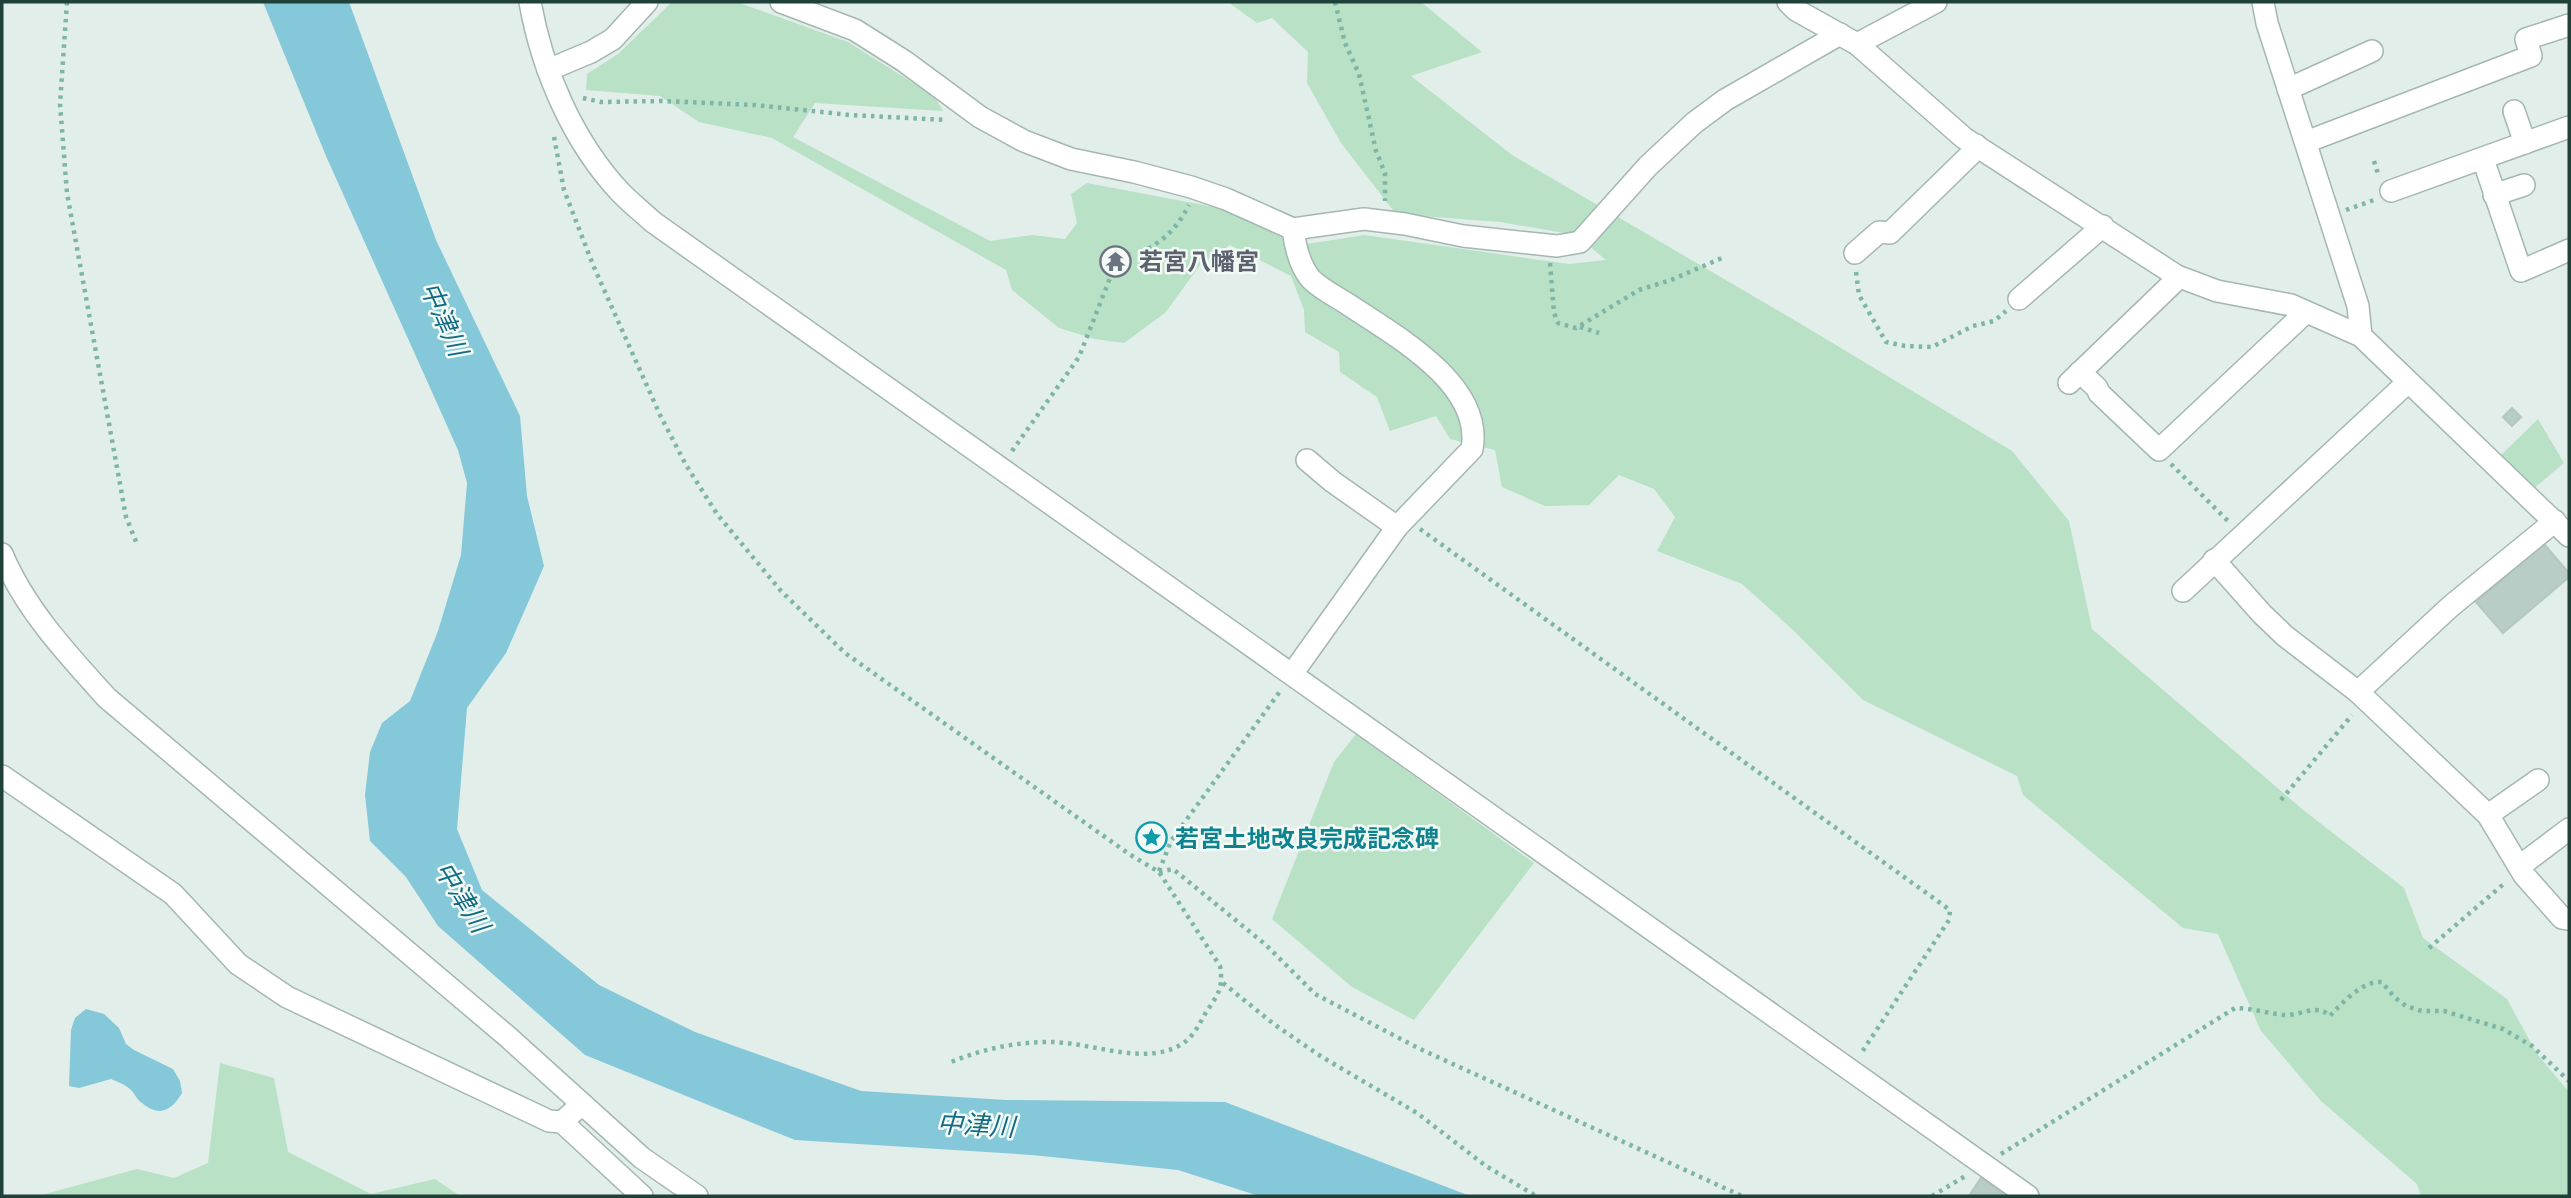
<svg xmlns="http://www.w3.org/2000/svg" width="2571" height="1198" viewBox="0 0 2571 1198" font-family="Jost,'Noto Sans JP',sans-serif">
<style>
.green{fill:#b8e1c5}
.water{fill:#84c8d9}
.building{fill:#b9ccc5;stroke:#b3c8c0;stroke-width:2}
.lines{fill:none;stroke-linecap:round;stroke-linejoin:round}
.minor-casing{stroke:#a4b7b1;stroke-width:24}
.path{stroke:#7fb5a6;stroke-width:4.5;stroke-dasharray:3.5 5;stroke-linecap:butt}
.minor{stroke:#fff;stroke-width:21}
.labels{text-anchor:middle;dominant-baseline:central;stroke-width:5;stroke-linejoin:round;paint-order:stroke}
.worship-label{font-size:24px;font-weight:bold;fill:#5b616d;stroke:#f3faf6;text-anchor:start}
.culture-label{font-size:24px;font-weight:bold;fill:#0d838f;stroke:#f3faf6;text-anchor:start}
.water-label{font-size:26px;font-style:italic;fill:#136c84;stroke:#f3faf6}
</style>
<rect width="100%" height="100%" fill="#e2eee9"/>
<g class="green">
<path d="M 672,2 L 737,2 L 848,42 L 934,96 L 943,111 L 815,103 L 793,137 L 990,241 L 1032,235 L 1065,239 L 1077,223 L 1071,194 L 1087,183 L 1219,208 L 1307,244 L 1364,235 L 1569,264 L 1606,260 L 1576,235 L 1500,222 L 1396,214 L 1341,143 L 1307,83 L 1308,52 L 1272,18 L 1257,23 L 1228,2 L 1421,2 L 1482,52 L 1411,76 L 1512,155 L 1806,327 L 2012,451 L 2069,521 L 2092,629 L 2302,809 L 2404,888 L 2423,938 L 2507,999 L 2537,1054 L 2569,1092 L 2569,1196 L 2421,1196 L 2417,1184 L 2321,1101 L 2261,1031 L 2218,934 L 2183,928 L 2023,795 L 2017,776 L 1863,700 L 1793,630 L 1742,584 L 1657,551 L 1675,517 L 1654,489 L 1619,475 L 1589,505 L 1545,506 L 1502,487 L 1495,450 L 1450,439 L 1436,416 L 1390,431 L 1377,397 L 1340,372 L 1339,352 L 1305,332 L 1304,310 L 1291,276 L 1230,245 L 1200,265 L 1165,313 L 1124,343 L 1095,339 L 1059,328 L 1012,290 L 1006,270 L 772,138 L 699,122 L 660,96 L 586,90 L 587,74 L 618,54 Z"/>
<path d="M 2538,419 L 2564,463 L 2532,490 L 2497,459 Z"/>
<path d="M 1356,734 L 1534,863 L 1414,1020 L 1352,987 L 1272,919 L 1334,762 Z"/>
<path d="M 220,1063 L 274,1078 L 288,1152 L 371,1194 L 435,1179 L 460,1196 L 38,1196 L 137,1169 L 174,1178 L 208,1163 Z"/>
</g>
<g class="water">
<path d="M 263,2 L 349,2 L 436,240 L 520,416 L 527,496 L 544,566 L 506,653 L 467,708 L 457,829 L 482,890 L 599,985 L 695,1032 L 861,1091 L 1006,1100 L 1225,1102 L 1470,1196 L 1259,1196 L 1178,1170 L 1032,1155 L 795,1140 L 585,1055 L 438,926 L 406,877 L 370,841 L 365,795 L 370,752 L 382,723 L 410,701 L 438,631 L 461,555 L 467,483 L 458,450 L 326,156 Z"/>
<path d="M 86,1009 L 104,1014 L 119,1028 L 126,1044 L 134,1050 L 173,1069 L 180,1081 L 182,1093 C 172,1110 160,1118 142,1103 C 137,1100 135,1094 131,1090 C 126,1085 118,1082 111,1079 L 79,1088 L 69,1086 L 71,1030 L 75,1018 Z"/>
</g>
<g class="building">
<path d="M 1114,246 L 1130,253 L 1124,266 L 1121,264 L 1119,268 L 1110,264 L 1112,261 L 1107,259 Z"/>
<path d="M 2512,408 L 2521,417 L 2512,426 L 2503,417 Z"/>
<path d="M 2544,544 L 2569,573 L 2569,577 L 2503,633 L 2476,602 Z"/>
<path d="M 1981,1178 L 2007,1196 L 1969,1196 Z"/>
</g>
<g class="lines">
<defs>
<g id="minor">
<path d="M 530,2 C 542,70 573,142 621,193 C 631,203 642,212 653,222 L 2028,1196"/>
<path d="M 781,2 L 855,30 L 904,61 L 980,117 L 1024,141 L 1071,159 L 1134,172 L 1191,187 L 1226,199 L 1293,229 L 1364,219 L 1405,224 L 1463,236 L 1557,246 L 1580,242 L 1648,166 L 1694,123 L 1725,100 L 1840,34"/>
<path d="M 1788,2 L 1796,10 L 1857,44 L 1964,138 L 2177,276 L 2217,291 L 2291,305 L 2361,336 L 2569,536"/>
<path d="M 2263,2 L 2267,23 L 2358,306 L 2361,336"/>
<path d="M 1857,44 L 1936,2"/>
<path d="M 548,70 L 591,52 L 613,39 L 647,2"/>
<path d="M 2288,89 L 2372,51"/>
<path d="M 2514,111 L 2525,143"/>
<path d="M 2306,142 L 2531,56 L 2526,39 L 2569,25"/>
<path d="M 2483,159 L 2521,271 L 2569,250"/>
<path d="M 2391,191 L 2569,127"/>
<path d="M 2494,195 L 2524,185"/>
<path d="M 1855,253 L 1879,232 L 1890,233 L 1971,154 L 1976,145"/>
<path d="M 2019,299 L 2103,226"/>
<path d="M 2080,372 L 2097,388 L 2099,393 L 2159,450 L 2306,312"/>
<path d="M 2069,383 L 2173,283 L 2177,276"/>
<path d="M 1307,460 L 1333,482 L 1397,527"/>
<path d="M 2,554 C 25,609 67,654 107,698 L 508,1037 L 642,1158 L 697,1196"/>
<path d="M 2214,560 L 2262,614 L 2285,636 L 2358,692 L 2488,815 L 2524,875 L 2562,918 L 2569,919"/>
<path d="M 2183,591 L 2408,382"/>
<path d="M 1292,674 L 1397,527 L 1472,449 C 1484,383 1392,334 1346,303 C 1335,296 1319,288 1310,278 C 1299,264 1295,246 1293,229"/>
<path d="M 2358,692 L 2451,606 L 2555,521"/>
<path d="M 2,776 L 173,894 L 238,964 L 287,997 L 549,1121 L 562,1122 L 582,1104"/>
<path d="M 2488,815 L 2538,780"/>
<path d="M 2520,866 L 2569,829"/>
<path d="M 562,1122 L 642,1196"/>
</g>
</defs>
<use href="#minor" class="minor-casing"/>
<g class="path">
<path d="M 67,2 L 60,104 L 67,193 L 126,517 L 137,544"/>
<path d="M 1335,2 L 1345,43 L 1359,74 L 1376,151 L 1385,173 L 1385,201"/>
<path d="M 583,98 L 601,102 L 662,101 L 755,105 L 850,115 L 947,120"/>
<path d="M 554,137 L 564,190 L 593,265 L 660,415 L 686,465 L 717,514 L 781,591 L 845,653 L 1129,854 L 1159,872 L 1220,966 C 1224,990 1217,995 1205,1014 C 1199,1025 1193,1037 1182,1044 C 1144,1067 1092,1042 1050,1042 C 1015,1042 983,1049 951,1062"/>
<path d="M 2374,161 L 2379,177"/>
<path d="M 2346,210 L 2374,200"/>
<path d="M 1141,253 C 1165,239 1176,230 1189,205"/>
<path d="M 1550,263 L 1554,313 L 1558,323 L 1576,328 L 1639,290 L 1671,280 L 1722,258"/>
<path d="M 1856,272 L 1859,295 L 1886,342 L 1905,346 L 1932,347 L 1973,326 L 1994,321 L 2006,311"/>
<path d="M 1580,327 L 1599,333"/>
<path d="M 1012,451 L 1079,357 L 1112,273"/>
<path d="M 2171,464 L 2229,522"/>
<path d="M 1420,529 L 1950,910 L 1949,920 L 1860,1055"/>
<path d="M 2281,800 L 2352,715"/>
<path d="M 1159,871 L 1171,841 L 1281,690"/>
<path d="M 1159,872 L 1173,869 L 1266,945 L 1315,994 L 1420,1049 L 1742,1196"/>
<path d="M 2429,948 L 2506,882"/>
<path d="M 1223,983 L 1275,1025 L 1322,1057 L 1417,1113 L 1486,1166 L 1536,1196"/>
<path d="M 2001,1154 L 2235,1008 C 2252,1008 2269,1014 2286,1015 C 2303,1015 2316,1003 2330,1016 C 2342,1003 2363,980 2382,982 L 2394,997 L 2406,1006 L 2422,1011 L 2444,1011 L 2503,1029 L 2532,1046 L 2569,1081"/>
<path d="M 1932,1196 L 1967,1175"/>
</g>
<use href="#minor" class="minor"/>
</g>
<defs>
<symbol id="temple-ring" viewBox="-11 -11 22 22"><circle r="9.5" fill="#f3faf6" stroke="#6b7280" stroke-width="1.5"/><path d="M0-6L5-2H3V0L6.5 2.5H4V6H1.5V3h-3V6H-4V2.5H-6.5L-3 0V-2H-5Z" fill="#6b7280"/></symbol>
<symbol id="sight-ring" viewBox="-11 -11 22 22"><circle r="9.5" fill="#f3faf6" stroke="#0f9aa8" stroke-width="1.5"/><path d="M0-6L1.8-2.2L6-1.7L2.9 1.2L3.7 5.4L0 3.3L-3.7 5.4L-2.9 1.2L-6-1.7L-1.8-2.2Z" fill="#0f9aa8"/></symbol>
</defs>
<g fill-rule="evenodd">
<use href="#temple-ring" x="1098" y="244" width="35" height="35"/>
<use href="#sight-ring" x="1134" y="820" width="35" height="35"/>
</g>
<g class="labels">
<g class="worship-label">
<text x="1139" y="261">若宮八幡宮</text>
</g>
<g class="culture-label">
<text x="1175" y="838">若宮土地改良完成記念碑</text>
</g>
<g class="water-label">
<text transform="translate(444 319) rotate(66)">中津川</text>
<text transform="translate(462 897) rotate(58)">中津川</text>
<text transform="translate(976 1125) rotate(3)">中津川</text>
</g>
</g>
<rect width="2571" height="1198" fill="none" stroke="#204139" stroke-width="7"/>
</svg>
